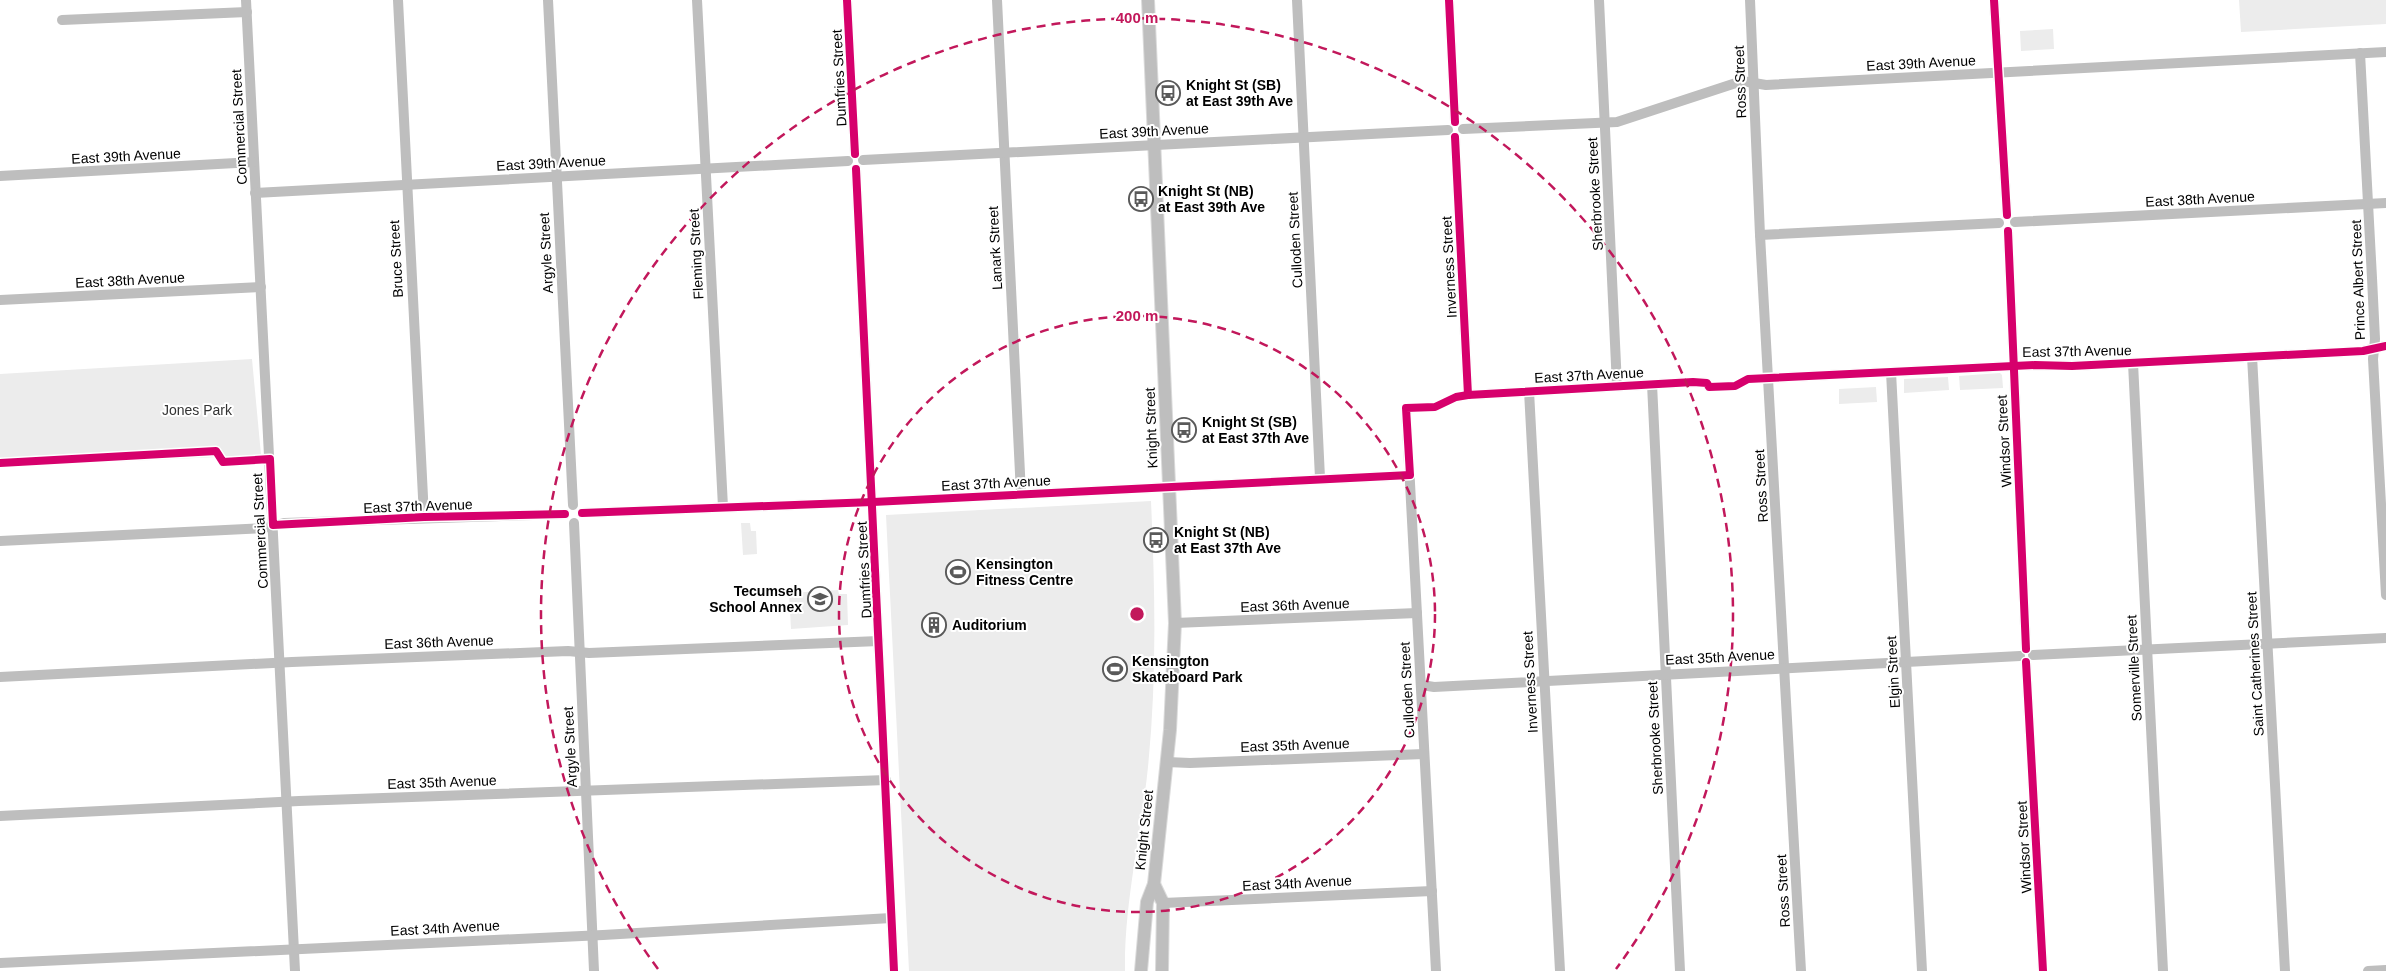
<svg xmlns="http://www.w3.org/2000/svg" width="2386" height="971" viewBox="0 0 2386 971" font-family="Arial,sans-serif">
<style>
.green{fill:#ececec}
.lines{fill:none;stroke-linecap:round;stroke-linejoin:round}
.major-casing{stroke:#dbdbdb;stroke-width:14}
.minor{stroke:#bebebe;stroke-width:10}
.major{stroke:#bebebe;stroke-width:12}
.cycleway-casing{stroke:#fff;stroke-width:11}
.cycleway{stroke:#d6006c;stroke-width:8}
.ring{fill:none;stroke:#c2185b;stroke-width:2.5;stroke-dasharray:9 6}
.labels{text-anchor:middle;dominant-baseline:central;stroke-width:4;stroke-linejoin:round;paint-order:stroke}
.street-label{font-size:14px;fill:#000;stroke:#fff}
.poi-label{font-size:14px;font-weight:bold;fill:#000;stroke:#fff;text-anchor:start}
.park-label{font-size:14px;fill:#333;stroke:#fff}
.centre{fill:#c2185b;stroke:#fff;stroke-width:2.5}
.ring-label{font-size:15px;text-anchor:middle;font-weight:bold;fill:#c2185b;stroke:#fff;stroke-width:4;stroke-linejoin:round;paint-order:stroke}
</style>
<rect width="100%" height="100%" fill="#fff"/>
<g class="green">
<path d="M 2239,0 L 2386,0 L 2386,24 L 2241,32 Z"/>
<path d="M 2053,29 L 2054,49 L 2021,51 L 2020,31 Z"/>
<path d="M 252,359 L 261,455 L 0,467 L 0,374 Z"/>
<path d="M 2000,373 L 2002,375 L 2003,388 L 1960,390 L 1959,376 Z"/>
<path d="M 1948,377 L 1949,390 L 1904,393 L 1904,379 Z"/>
<path d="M 1876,387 L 1877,402 L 1839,404 L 1839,389 Z"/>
<path d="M 1151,501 C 1155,590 1157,678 1148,767 C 1141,835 1124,903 1125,971 L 909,971 L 886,515 Z"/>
<path d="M 741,523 L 750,523 L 751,531 L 756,531 L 757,554 L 743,555 Z"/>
<path d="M 838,590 L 839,594 L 847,594 L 848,625 L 791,629 L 789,593 Z"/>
</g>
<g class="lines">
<defs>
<g id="major">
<path d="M 1154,884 L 1163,903 L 1162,971"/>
<path d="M 1141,971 L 1147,902 L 1154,884 L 1170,730 L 1175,623 L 1148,0"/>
</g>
</defs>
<use href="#major" class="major-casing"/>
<g class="minor">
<path d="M 246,0 L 295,971"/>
<path d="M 398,0 L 424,517"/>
<path d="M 548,0 L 573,505"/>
<path d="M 697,0 L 723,507"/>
<path d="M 847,0 L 855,154"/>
<path d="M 997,0 L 1021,494"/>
<path d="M 1297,0 L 1320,478"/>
<path d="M 1449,0 L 1455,122"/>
<path d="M 1599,0 L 1617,386"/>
<path d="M 1750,0 L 1760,235 L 1801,971"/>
<path d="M 1994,0 L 2007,215"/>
<path d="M 62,20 L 247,12"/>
<path d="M 2360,53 L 2372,278 L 2375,339 L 2373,359 L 2386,595"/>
<path d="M 1463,129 L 1617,122 L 1742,81 L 1766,85 L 2386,52"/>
<path d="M 1455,137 L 1468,395 L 1693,382 L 1707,383 L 1709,387"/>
<path d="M 863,160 L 1448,130"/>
<path d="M 856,169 L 894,971"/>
<path d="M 0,176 L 254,162"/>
<path d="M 255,193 L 848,161"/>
<path d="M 2015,222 L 2386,203"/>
<path d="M 2008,231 L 2026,649"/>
<path d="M 1760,235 L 1999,223"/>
<path d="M 0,300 L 261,287"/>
<path d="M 2252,356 L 2285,971"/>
<path d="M 2133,363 L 2163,971"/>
<path d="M 1891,372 L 1922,971"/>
<path d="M 1769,378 L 2035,365 L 2072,366 L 2363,351 L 2386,346"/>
<path d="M 1652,384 L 1680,971"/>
<path d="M 1529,391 L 1560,971"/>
<path d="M 1406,408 L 1436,971"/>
<path d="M 582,513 L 873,502 L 1410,475"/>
<path d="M 574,523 L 594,971"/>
<path d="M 0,541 L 264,528 L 284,523 L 565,514"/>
<path d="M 1175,623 L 1417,613"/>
<path d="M 2033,655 L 2386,638"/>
<path d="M 2026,662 L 2043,971"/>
<path d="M 0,677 L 292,662 L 568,651 L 589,653 L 879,641"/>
<path d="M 1422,685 L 1434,687 L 2020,656"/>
<path d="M 1167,762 L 1190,763 L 1424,754"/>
<path d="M 0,816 L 299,801 L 886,780"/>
<path d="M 1163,903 L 1432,891"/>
<path d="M 0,963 L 603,935 L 891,918"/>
<path d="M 2368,971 L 2386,970"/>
</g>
<use href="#major" class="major"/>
<defs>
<g id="cycleway">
<path d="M 847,0 L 855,154"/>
<path d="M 1449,0 L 1455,122"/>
<path d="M 1994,0 L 2007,215"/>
<path d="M 1455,137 L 1468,395"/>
<path d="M 856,169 L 894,971"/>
<path d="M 2008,231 L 2026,649"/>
<path d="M 0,463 L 216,451 L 223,462 L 270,459 L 273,525 L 424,517 L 565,514"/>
<path d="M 582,513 L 873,502 L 1410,475 L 1406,408 L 1435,407 L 1456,397 L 1468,395 L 1693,382 L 1707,383 L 1709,387 L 1735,386 L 1748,379 L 1769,378 L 2035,365 L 2072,366 L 2363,351 L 2386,346"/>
<path d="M 2026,662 L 2043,971"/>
</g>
</defs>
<use href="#cycleway" class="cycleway-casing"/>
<use href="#cycleway" class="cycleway"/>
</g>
<g class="ring">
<circle cx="1137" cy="614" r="298"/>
<path d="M658 969A596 596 0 1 1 1616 969"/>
</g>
<defs>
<symbol id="bus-ring" viewBox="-11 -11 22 22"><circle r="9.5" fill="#fff" stroke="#595959" stroke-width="1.5"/><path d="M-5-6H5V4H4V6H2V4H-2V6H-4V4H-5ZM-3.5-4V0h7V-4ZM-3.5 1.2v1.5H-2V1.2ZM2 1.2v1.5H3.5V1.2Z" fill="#595959"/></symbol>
<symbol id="stadium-ring" viewBox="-11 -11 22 22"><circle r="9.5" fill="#fff" stroke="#595959" stroke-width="1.5"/><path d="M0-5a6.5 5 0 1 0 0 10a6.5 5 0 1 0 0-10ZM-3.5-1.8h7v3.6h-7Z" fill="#595959"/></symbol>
<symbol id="school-ring" viewBox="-11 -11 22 22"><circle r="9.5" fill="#fff" stroke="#595959" stroke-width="1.5"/><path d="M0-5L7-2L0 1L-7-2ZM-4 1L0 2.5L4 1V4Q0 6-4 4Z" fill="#595959"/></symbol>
<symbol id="building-ring" viewBox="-11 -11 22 22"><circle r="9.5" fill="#fff" stroke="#595959" stroke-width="1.5"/><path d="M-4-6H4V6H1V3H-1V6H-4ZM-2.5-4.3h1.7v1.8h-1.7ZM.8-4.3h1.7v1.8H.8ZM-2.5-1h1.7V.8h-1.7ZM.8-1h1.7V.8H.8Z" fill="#595959"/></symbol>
</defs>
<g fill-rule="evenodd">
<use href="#bus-ring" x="1154" y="79" width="28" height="28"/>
<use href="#bus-ring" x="1127" y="185" width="28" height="28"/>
<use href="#bus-ring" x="1170" y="416" width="28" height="28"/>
<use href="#bus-ring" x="1142" y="526" width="28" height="28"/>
<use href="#stadium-ring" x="944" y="558" width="28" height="28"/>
<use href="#school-ring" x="806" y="585" width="28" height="28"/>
<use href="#building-ring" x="920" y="611" width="28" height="28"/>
<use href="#stadium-ring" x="1101" y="655" width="28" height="28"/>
</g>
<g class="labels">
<g class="street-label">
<text transform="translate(1921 63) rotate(-3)">East 39th Avenue</text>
<text transform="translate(839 78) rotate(-93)">Dumfries Street</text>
<text transform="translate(1740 82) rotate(-92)">Ross Street</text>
<text transform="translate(239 127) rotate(-93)">Commercial Street</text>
<text transform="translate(1154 131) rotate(-3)">East 39th Avenue</text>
<text transform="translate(126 156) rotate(-3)">East 39th Avenue</text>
<text transform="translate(551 163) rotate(-3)">East 39th Avenue</text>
<text transform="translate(1595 194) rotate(-93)">Sherbrooke Street</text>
<text transform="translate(2200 199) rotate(-3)">East 38th Avenue</text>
<text transform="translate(1295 240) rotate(-93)">Culloden Street</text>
<text transform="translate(995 248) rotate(-93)">Lanark Street</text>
<text transform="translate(546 253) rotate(-93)">Argyle Street</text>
<text transform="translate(696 254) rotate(-93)">Fleming Street</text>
<text transform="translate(396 259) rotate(-93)">Bruce Street</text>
<text transform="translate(1449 267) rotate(-93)">Inverness Street</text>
<text transform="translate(130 280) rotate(-3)">East 38th Avenue</text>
<text transform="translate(2358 280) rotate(-92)">Prince Albert Street</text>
<text transform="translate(2077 351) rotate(-1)">East 37th Avenue</text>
<text transform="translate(1589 375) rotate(-3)">East 37th Avenue</text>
<text transform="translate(1151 428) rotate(-92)">Knight Street</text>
<text transform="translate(2004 441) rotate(-93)">Windsor Street</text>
<text transform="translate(996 483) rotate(-3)">East 37th Avenue</text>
<text transform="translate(1761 486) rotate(-93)">Ross Street</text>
<text transform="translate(418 506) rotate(-2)">East 37th Avenue</text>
<text transform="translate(260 531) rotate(-93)">Commercial Street</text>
<text transform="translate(864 570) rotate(-93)">Dumfries Street</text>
<text transform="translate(1295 605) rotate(-2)">East 36th Avenue</text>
<text transform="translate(439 642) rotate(-2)">East 36th Avenue</text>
<text transform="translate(1720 657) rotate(-3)">East 35th Avenue</text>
<text transform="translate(2255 664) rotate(-93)">Saint Catherines Street</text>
<text transform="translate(2134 668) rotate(-93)">Somerville Street</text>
<text transform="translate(1893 672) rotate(-93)">Elgin Street</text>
<text transform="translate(1530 682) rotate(-93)">Inverness Street</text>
<text transform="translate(1407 690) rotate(-93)">Culloden Street</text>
<text transform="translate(1655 738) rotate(-93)">Sherbrooke Street</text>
<text transform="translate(1295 745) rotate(-2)">East 35th Avenue</text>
<text transform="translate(570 747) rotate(-93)">Argyle Street</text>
<text transform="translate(442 782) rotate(-2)">East 35th Avenue</text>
<text transform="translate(1144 830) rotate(-84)">Knight Street</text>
<text transform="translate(2024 847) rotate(-93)">Windsor Street</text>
<text transform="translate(1297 883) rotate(-3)">East 34th Avenue</text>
<text transform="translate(1783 891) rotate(-93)">Ross Street</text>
<text transform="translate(445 928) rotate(-3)">East 34th Avenue</text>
</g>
<g class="poi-label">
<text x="1186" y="85">Knight St (SB)<tspan x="1186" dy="16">at East 39th Ave</tspan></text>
<text x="1158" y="191">Knight St (NB)<tspan x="1158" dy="16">at East 39th Ave</tspan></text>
<text x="1202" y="422">Knight St (SB)<tspan x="1202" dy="16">at East 37th Ave</tspan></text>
<text x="1174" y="532">Knight St (NB)<tspan x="1174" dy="16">at East 37th Ave</tspan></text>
<text x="976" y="564">Kensington<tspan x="976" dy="16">Fitness Centre</tspan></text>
<text x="802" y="591" text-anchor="end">Tecumseh<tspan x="802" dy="16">School Annex</tspan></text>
<text x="952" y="625">Auditorium</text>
<text x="1132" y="661">Kensington<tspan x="1132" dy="16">Skateboard Park</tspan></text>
</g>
<g class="park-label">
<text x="197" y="410">Jones Park</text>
</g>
</g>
<circle cx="1137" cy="614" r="8" class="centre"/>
<g class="ring-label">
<text x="1137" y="23">400 m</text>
<text x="1137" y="321">200 m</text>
</g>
</svg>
